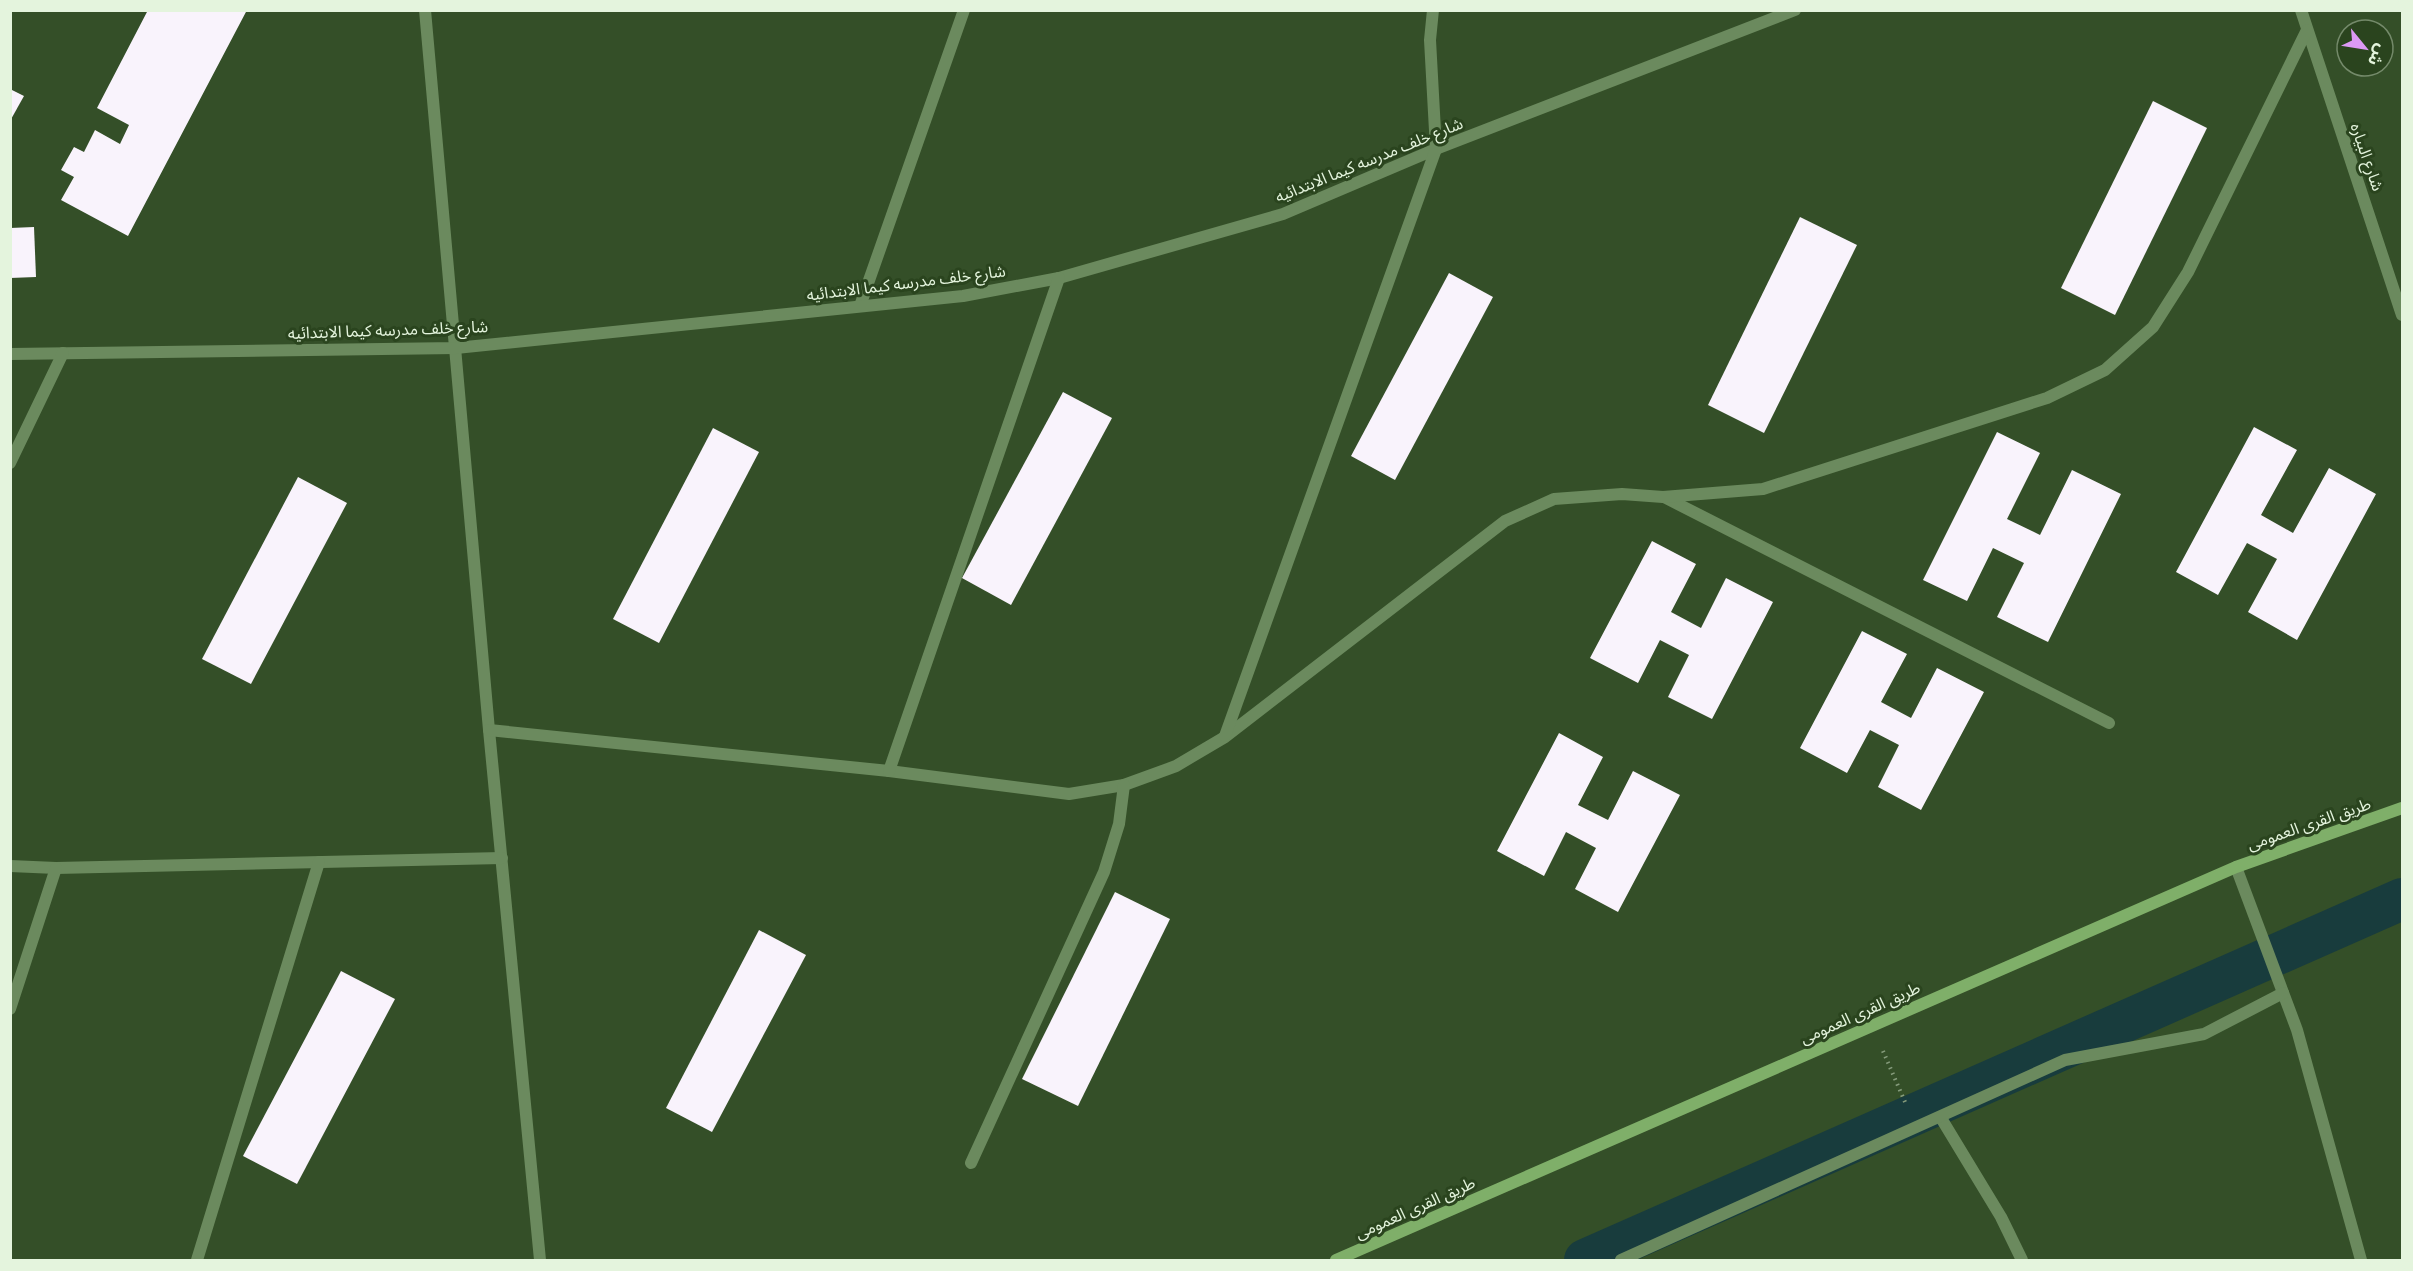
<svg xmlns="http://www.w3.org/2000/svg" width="2413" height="1271" viewBox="0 0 2413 1271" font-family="'Roboto Condensed','Noto Sans Arabic',sans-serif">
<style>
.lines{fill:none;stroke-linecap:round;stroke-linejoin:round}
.canal{stroke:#183c3d;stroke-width:42}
.building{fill:#f9f3fc}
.path{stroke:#859b7b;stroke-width:4;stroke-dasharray:1.5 4.5;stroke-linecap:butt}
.street{stroke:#6b8a5e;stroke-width:12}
.secondary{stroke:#7faf69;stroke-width:12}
.labels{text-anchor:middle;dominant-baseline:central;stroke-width:6;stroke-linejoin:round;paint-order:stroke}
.street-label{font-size:16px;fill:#e4f4dd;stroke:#2a441e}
</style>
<rect width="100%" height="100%" fill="#344f28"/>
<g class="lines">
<path class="canal" d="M 1585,1260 L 2402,899"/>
</g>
<g class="building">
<path d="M 148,10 L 247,10 L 128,236 L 61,200 L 74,177 L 61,170 L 74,147 L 84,152 L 95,130 L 120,144 L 129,125 L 97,108 Z"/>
<path d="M 10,89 L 24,96 L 10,121 Z"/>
<path d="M 2153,101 L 2207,128 L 2115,315 L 2061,288 Z"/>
<path d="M 1800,217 L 1857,245 L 1764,433 L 1708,405 Z"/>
<path d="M 34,227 L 36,277 L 10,278 L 10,228 Z"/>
<path d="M 1449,273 L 1493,297 L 1395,480 L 1351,456 Z"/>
<path d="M 1063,392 L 1112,418 L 1011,605 L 962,578 Z"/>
<path d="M 2254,427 L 2297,450 L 2261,515 L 2293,533 L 2329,468 L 2376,494 L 2297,640 L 2248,612 L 2277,559 L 2247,543 L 2218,595 L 2176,572 Z"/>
<path d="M 713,428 L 759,452 L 659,643 L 613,619 Z"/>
<path d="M 1997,432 L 2040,453 L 2007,519 L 2040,535 L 2072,470 L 2121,494 L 2048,642 L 1997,617 L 2024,563 L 1993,548 L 1967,601 L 1923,580 Z"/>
<path d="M 298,477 L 347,503 L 251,684 L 202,659 Z"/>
<path d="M 1652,541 L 1696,564 L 1671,612 L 1701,628 L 1726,578 L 1773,602 L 1712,719 L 1668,697 L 1689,655 L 1660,640 L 1638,683 L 1590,658 Z"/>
<path d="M 1862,631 L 1907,654 L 1881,702 L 1911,718 L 1937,668 L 1984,692 L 1921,810 L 1878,787 L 1899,745 L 1870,730 L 1847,773 L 1800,748 Z"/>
<path d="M 1559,733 L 1603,757 L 1578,805 L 1608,820 L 1633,771 L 1680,795 L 1618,912 L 1575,889 L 1596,848 L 1566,832 L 1544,876 L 1497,851 Z"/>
<path d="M 1115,892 L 1170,919 L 1078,1106 L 1022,1079 Z"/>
<path d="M 759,930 L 806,955 L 712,1132 L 666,1108 Z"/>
<path d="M 341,971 L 395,999 L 297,1184 L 243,1156 Z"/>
</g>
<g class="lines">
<path class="path" d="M 1883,1051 L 1905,1102"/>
<g class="street">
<path d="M 425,10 L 489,730 L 540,1260"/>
<path d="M 2301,10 L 2402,315"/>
<path d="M 860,306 L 964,10"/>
<path d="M 10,354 L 456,348 L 963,296 L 1059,278 L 1283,214 L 1436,149 L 1795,10"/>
<path d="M 10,463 L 63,353"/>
<path d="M 1664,497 L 2109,723"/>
<path d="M 489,730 L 889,771 L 1069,794 L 1124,785 L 1176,766 L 1225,737 L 1505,521 L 1554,499 L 1622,494 L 1663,497 L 1763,489 L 2047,398 L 2105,370 L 2153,327 L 2188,272 L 2307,30"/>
<path d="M 1225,736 L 1436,149 L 1430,40 L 1433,10"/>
<path d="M 889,771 L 1059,278"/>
<path d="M 10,866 L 56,868 L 502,858"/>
<path d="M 2236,867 L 2297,1030 L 2361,1260"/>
<path d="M 10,1009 L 56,868"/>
<path d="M 1941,1118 L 2001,1217 L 2022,1260"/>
<path d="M 971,1163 L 1104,872 L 1119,824 L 1124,785"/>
<path d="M 197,1260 L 319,862"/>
<path d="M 1621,1260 L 2065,1060 L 2204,1034 L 2283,993"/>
</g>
<path class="secondary" d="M 1336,1260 L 2236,867 L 2402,808"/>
</g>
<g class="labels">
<g class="street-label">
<text transform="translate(2367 157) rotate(71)">شارع البياره</text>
<text transform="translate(1369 160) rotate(-22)">شارع خلف مدرسه كيما الابتدائيه</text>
<text transform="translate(906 283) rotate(-7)">شارع خلف مدرسه كيما الابتدائيه</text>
<text transform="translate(388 330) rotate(-2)">شارع خلف مدرسه كيما الابتدائيه</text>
<text transform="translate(2309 824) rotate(-19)">طريق القرى العمومى</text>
<text transform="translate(1860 1013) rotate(-24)">طريق القرى العمومى</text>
<text transform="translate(1415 1208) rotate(-24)">طريق القرى العمومى</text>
</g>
</g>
<rect width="2413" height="1271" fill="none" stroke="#e4f4dd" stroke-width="24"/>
<g transform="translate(2365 48) rotate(120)"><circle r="28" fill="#2a441e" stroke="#748a6a" stroke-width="1.5"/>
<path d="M0-4.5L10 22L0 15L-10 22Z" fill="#dc99f5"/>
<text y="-9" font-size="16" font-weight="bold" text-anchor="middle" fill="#e4f4dd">ش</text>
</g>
</svg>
